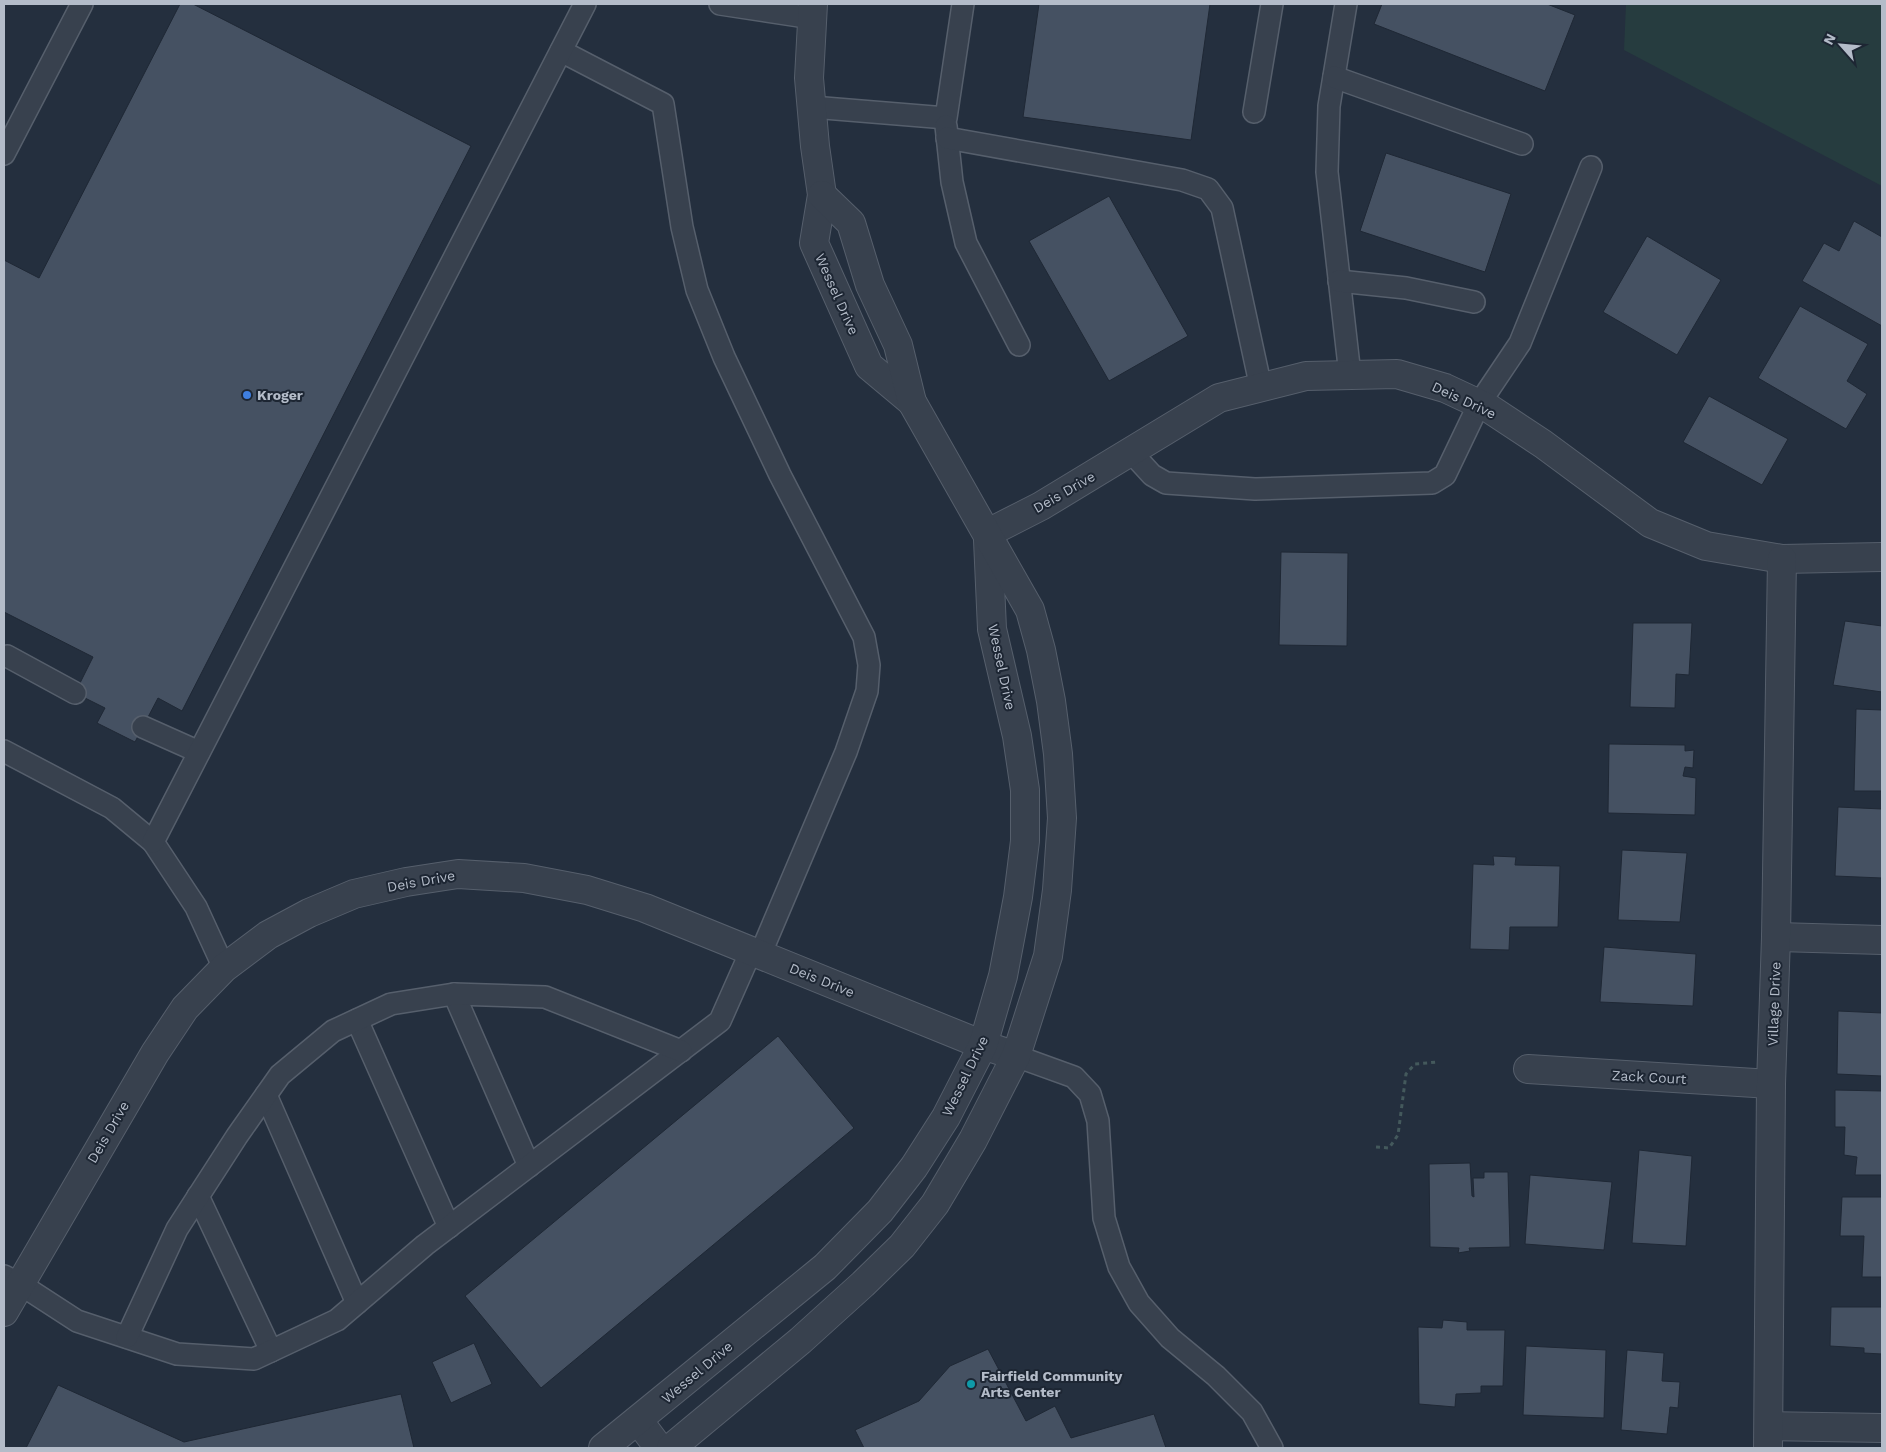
<svg xmlns="http://www.w3.org/2000/svg" width="1886" height="1452" viewBox="0 0 1886 1452" font-family="'Work Sans',sans-serif">
<style>
.green{fill:#263c3f}
.building{fill:#455162;stroke:#1f2835}
.lines{fill:none;stroke-linecap:round;stroke-linejoin:round}
.lane-casing{stroke:#565f6c;stroke-width:24}
.street-casing{stroke:#565f6c;stroke-width:30}
.path{stroke:#44595c;stroke-width:3;stroke-dasharray:4 4;stroke-linecap:butt}
.lane{stroke:#38414e;stroke-width:21}
.street{stroke:#38414e;stroke-width:28}
.shop-dot{fill:#3f7fe0;stroke:#1d2633;stroke-width:2}
.culture-dot{fill:#0f9aa8;stroke:#1d2633;stroke-width:2}
.labels{text-anchor:middle;dominant-baseline:central;stroke-width:4;stroke-linejoin:round;paint-order:stroke}
.street-label{font-size:14px;fill:#b4bcc9;stroke:#1d2633}
.poi-label{font-size:14px;font-weight:bold;fill:#b4bcc9;stroke:#1d2633;text-anchor:start}
</style>
<rect width="100%" height="100%" fill="#242f3e"/>
<path class="green" d="M 1626,4 L 1882,4 L 1882,186 L 1624,50 Z"/>
<g class="building">
<path d="M 180,4 L 193,4 L 471,146 L 182,711 L 158,698 L 135,742 L 97,723 L 105,708 L 75,693 L 93,657 L 4,612 L 4,260 L 39,278 Z"/>
<path d="M 1039,4 L 1210,4 L 1191,140 L 1023,117 Z"/>
<path d="M 1382,4 L 1547,4 L 1575,15 L 1545,91 L 1374,24 Z"/>
<path d="M 1386,153 L 1511,194 L 1485,272 L 1360,231 Z"/>
<path d="M 1109,196 L 1188,336 L 1109,381 L 1029,241 Z"/>
<path d="M 1854,221 L 1882,237 L 1882,326 L 1802,281 L 1824,243 L 1839,251 Z"/>
<path d="M 1647,236 L 1721,280 L 1677,355 L 1603,312 Z"/>
<path d="M 1800,306 L 1868,344 L 1847,381 L 1867,394 L 1846,429 L 1758,378 Z"/>
<path d="M 1709,396 L 1788,439 L 1762,485 L 1683,442 Z"/>
<path d="M 1281,552 L 1348,553 L 1347,646 L 1279,645 Z"/>
<path d="M 1845,621 L 1882,626 L 1882,692 L 1833,685 Z"/>
<path d="M 1633,623 L 1692,623 L 1689,675 L 1676,674 L 1675,708 L 1630,707 Z"/>
<path d="M 1856,709 L 1882,710 L 1882,791 L 1854,791 Z"/>
<path d="M 1609,744 L 1685,745 L 1685,751 L 1694,750 L 1693,768 L 1685,767 L 1683,776 L 1696,778 L 1695,815 L 1608,813 Z"/>
<path d="M 1838,807 L 1882,809 L 1882,878 L 1835,876 Z"/>
<path d="M 1622,850 L 1687,853 L 1680,922 L 1618,920 Z"/>
<path d="M 1493,856 L 1516,857 L 1515,865 L 1560,866 L 1558,927 L 1510,927 L 1509,950 L 1470,949 L 1473,864 L 1494,865 Z"/>
<path d="M 1604,947 L 1696,954 L 1693,1006 L 1600,1002 Z"/>
<path d="M 1838,1011 L 1882,1013 L 1882,1076 L 1837,1074 Z"/>
<path d="M 778,1036 L 854,1128 L 541,1388 L 465,1296 Z"/>
<path d="M 1835,1090 L 1882,1091 L 1882,1175 L 1855,1175 L 1857,1157 L 1844,1155 L 1845,1127 L 1835,1127 Z"/>
<path d="M 1639,1150 L 1692,1156 L 1686,1246 L 1632,1243 Z"/>
<path d="M 1470,1163 L 1472,1196 L 1474,1197 L 1473,1178 L 1484,1178 L 1484,1172 L 1508,1172 L 1510,1247 L 1469,1248 L 1470,1251 L 1458,1253 L 1459,1248 L 1430,1247 L 1429,1164 Z"/>
<path d="M 1530,1175 L 1612,1182 L 1604,1250 L 1525,1244 Z"/>
<path d="M 1842,1197 L 1882,1197 L 1882,1277 L 1862,1277 L 1864,1236 L 1840,1236 Z"/>
<path d="M 1831,1307 L 1882,1307 L 1882,1359 L 1882,1354 L 1864,1353 L 1864,1348 L 1830,1346 Z"/>
<path d="M 1443,1320 L 1467,1322 L 1467,1330 L 1505,1330 L 1503,1386 L 1481,1386 L 1481,1393 L 1456,1394 L 1455,1407 L 1419,1404 L 1418,1327 L 1442,1328 Z"/>
<path d="M 474,1343 L 492,1384 L 451,1403 L 432,1362 Z"/>
<path d="M 1526,1346 L 1606,1350 L 1604,1418 L 1523,1415 Z"/>
<path d="M 988,1349 L 1026,1421 L 1055,1406 L 1071,1438 L 1154,1414 L 1166,1448 L 864,1448 L 855,1430 L 919,1401 L 950,1366 Z"/>
<path d="M 1627,1350 L 1664,1353 L 1662,1381 L 1680,1382 L 1678,1408 L 1670,1407 L 1667,1434 L 1621,1430 Z"/>
<path d="M 58,1385 L 184,1442 L 401,1394 L 414,1448 L 26,1448 Z"/>
</g>
<g class="lines">
<defs>
<g id="lane">
<path d="M 720,4 L 812,18"/>
<path d="M 1346,4 L 1329,106 L 1327,172 L 1350,375"/>
<path d="M 561,51 L 663,104 L 682,227 L 697,290 L 724,357 L 780,475 L 864,637 L 869,665 L 867,691 L 846,752 L 760,955"/>
<path d="M 1334,77 L 1522,144"/>
<path d="M 812,107 L 946,118 L 963,4"/>
<path d="M 1254,112 L 1272,4"/>
<path d="M 946,126 L 952,182 L 966,243 L 1019,345"/>
<path d="M 947,138 L 1182,180 L 1208,189 L 1222,208 L 1261,388"/>
<path d="M 4,154 L 82,4"/>
<path d="M 1339,281 L 1406,288 L 1474,302"/>
<path d="M 1131,452 L 1152,475 L 1166,483 L 1255,489 L 1432,483 L 1445,475 L 1479,404 L 1520,343 L 1591,167"/>
<path d="M 7,656 L 75,693"/>
<path d="M 143,727 L 199,752"/>
<path d="M 4,751 L 112,808 L 153,842 L 196,907 L 224,968"/>
<path d="M 153,842 L 585,4"/>
<path d="M 454,994 L 529,1166"/>
<path d="M 357,1020 L 449,1227"/>
<path d="M 1016,1056 L 1074,1077 L 1090,1094 L 1098,1121 L 1104,1218 L 1119,1267 L 1139,1303 L 1170,1338 L 1216,1376 L 1252,1412 L 1272,1448"/>
<path d="M 266,1095 L 357,1303"/>
<path d="M 198,1196 L 271,1351"/>
<path d="M 4,1276 L 20,1284 L 77,1321 L 177,1354 L 254,1359 L 337,1320 L 425,1245 L 720,1021 L 751,951"/>
<path d="M 127,1337 L 177,1229 L 237,1136 L 280,1075 L 333,1031 L 391,1004 L 454,994 L 545,997 L 681,1051"/>
</g>
<g id="street">
<path d="M 813,4 L 809,78 L 815,146 L 822,195 L 814,243 L 869,366 L 912,402"/>
<path d="M 988,533 L 1041,506 L 1219,398 L 1306,376 L 1397,374 L 1445,388 L 1490,409 L 1543,444 L 1650,523 L 1706,546 L 1782,559 L 1882,557"/>
<path d="M 1776,937 L 1882,940"/>
<path d="M 1528,1069 L 1771,1084"/>
<path d="M 4,1312 L 155,1053 L 185,1008 L 224,968 L 268,935 L 309,913 L 354,894 L 406,882 L 458,874 L 524,878 L 587,890 L 645,908 L 983,1045 L 1016,1056"/>
<path d="M 638,1420 L 659,1448"/>
<path d="M 1769,1426 L 1882,1428"/>
<path d="M 603,1448 L 825,1267 L 880,1211 L 914,1167 L 946,1117 L 983,1045 L 1003,976 L 1018,897 L 1025,841 L 1025,790 L 1017,736 L 992,629 L 988,540"/>
<path d="M 671,1448 L 800,1341 L 863,1284 L 902,1246 L 935,1204 L 973,1140 L 1016,1056 L 1048,956 L 1057,890 L 1062,818 L 1058,754 L 1051,701 L 1041,650 L 1030,610 L 912,402 L 898,345 L 870,285 L 851,223 L 822,195"/>
<path d="M 1768,1448 L 1771,1084 L 1776,937 L 1782,559"/>
</g>
</defs>
<use href="#lane" class="lane-casing"/>
<use href="#street" class="street-casing"/>
<path class="path" d="M 1376,1147 L 1389,1148 L 1398,1135 L 1406,1074 L 1415,1064 L 1438,1062"/>
<use href="#lane" class="lane"/>
<use href="#street" class="street"/>
</g>
<circle class="shop-dot" cx="247" cy="395" r="5"/>
<circle class="culture-dot" cx="971" cy="1384" r="5"/>
<g class="labels">
<g class="street-label">
<text transform="translate(837 294) rotate(66)">Wessel Drive</text>
<text transform="translate(1464 400) rotate(25)">Deis Drive</text>
<text transform="translate(1064 492) rotate(-30)">Deis Drive</text>
<text transform="translate(1002 667) rotate(78)">Wessel Drive</text>
<text transform="translate(421 881) rotate(-10)">Deis Drive</text>
<text transform="translate(822 980) rotate(22)">Deis Drive</text>
<text transform="translate(1774 1004) rotate(-88)">Village Drive</text>
<text transform="translate(965 1076) rotate(-64)">Wessel Drive</text>
<text transform="translate(1649 1077) rotate(3)">Zack Court</text>
<text transform="translate(108 1132) rotate(-60)">Deis Drive</text>
<text transform="translate(697 1372) rotate(-40)">Wessel Drive</text>
</g>
<g class="poi-label">
<text x="257" y="395">Kroger</text>
<text x="981" y="1376">Fairfield Community<tspan x="981" dy="16">Arts Center</tspan></text>
</g>
</g>
<rect width="1886" height="1452" fill="none" stroke="#b4bcc9" stroke-width="10"/>
<g transform="translate(1841 45) rotate(297)" stroke="#1d2633" stroke-width="4" paint-order="stroke">
<path d="M0-4L9 19L0 12L-9 19Z" fill="#b4bcc9"/>
<text y="-8" font-size="14" font-weight="bold" text-anchor="middle" fill="#b4bcc9">N</text>
</g>
</svg>
